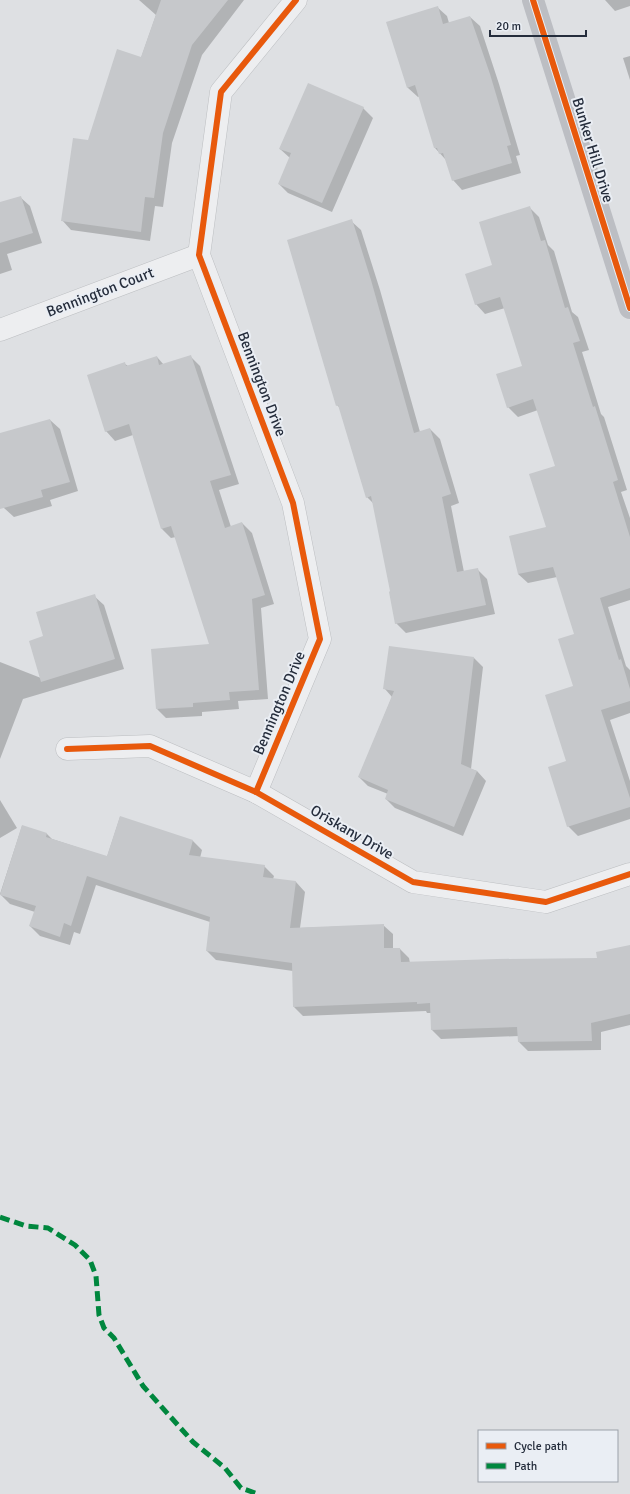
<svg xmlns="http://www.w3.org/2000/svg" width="630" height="1494" viewBox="0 0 630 1494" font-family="Signika,sans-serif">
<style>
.shadow{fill:#0003}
.building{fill:#c6c8cb}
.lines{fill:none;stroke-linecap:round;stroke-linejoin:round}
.street-casing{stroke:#bcbec1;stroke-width:23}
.street{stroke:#edeef0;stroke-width:22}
.secondary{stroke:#bcbec3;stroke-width:22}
.quiet{stroke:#00873e;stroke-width:5;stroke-dasharray:10 5;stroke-linecap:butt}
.cycleway-casing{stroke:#eaeef4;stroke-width:8}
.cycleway{stroke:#e8590c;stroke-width:6}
.labels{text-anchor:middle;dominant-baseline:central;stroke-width:4;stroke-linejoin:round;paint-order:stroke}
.street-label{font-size:15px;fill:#252d3c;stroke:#eaeef4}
</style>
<rect width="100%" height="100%" fill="#dee0e3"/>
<g class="shadow">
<path d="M 139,0 L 244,0 L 202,55 L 172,143 L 163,207 L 155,206 L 150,241 L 71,230 L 62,220 L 141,58 L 156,15 Z"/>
<path d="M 605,0 L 630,0 L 630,6 L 615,11 Z"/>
<path d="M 437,7 L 447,16 L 449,23 L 470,17 L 480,26 L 499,84 L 520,155 L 516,156 L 521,173 L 462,190 L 453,180 L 446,160 L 435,148 L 420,96 L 418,97 L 408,88 L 387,23 Z"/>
<path d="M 630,56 L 630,80 L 623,58 Z"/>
<path d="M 363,108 L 373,118 L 332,212 L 288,193 L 279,184 L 290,158 L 280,149 Z"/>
<path d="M 20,197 L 30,206 L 42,243 L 7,254 L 12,270 L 0,274 L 0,203 Z"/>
<path d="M 530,208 L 539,217 L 548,245 L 554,251 L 572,312 L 578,317 L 589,350 L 582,352 L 601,414 L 604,417 L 627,490 L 621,492 L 630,518 L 630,600 L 608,607 L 626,666 L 630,670 L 630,713 L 610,720 L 630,781 L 630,819 L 578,836 L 568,826 L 567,762 L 574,687 L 576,634 L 557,577 L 528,583 L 518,574 L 547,528 L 556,467 L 538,410 L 518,417 L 508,407 L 524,367 L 505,308 L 485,314 L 476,304 L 493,266 Z"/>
<path d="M 351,221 L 361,230 L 380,290 L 420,432 L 430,429 L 440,439 L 459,503 L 451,506 L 464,572 L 477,569 L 487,579 L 495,614 L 406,633 L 396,623 L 391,592 L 374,504 L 367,497 L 340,408 L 337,405 Z"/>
<path d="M 190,356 L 200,366 L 239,484 L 219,490 L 231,527 L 242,523 L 252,533 L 274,604 L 261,608 L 268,699 L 238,701 L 239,709 L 202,712 L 202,716 L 166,718 L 157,709 L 210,645 L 176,537 L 171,538 L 162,529 L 133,435 L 115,441 L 106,431 L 125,364 L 128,366 L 157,357 L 164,365 Z"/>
<path d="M 50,420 L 60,429 L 78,491 L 50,500 L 52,506 L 14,517 L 4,508 L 0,494 L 0,434 Z"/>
<path d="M 94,596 L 104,605 L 124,669 L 23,699 L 0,759 L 0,662 L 41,678 L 44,637 Z"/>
<path d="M 474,658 L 483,667 L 471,769 L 477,771 L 486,781 L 463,836 L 395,808 L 386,799 L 388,794 L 368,786 L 359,777 L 392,697 L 385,689 Z"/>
<path d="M 0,800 L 17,828 L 0,838 Z"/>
<path d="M 120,817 L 193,841 L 202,850 L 200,858 L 264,866 L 274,876 L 273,879 L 296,882 L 305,892 L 300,928 L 383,925 L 393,934 L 393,949 L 400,949 L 409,958 L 410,963 L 598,959 L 630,946 L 630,1025 L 601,1032 L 601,1050 L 528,1051 L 519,1042 L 519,1036 L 441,1039 L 432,1030 L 431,1013 L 427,1013 L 426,1011 L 303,1016 L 294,1007 L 293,971 L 216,960 L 207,951 L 210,922 L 96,885 L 80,934 L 74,932 L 70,945 L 40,936 L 30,926 L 35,912 L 10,904 L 0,894 L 22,826 L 47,834 L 52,839 L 107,857 Z"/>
</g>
<g class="building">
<path d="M 161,0 L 228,0 L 192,45 L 163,133 L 154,198 L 145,197 L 141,232 L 61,221 L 73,138 L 88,140 L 117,49 L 141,57 Z"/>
<path d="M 438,6 L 443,24 L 470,16 L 490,74 L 511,145 L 507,146 L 512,163 L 452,181 L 443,153 L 439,154 L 437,148 L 434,148 L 415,85 L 407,88 L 386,22 Z"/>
<path d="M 308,83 L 364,107 L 322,203 L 278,184 L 291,153 L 279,149 Z"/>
<path d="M 21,196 L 33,233 L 0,243 L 0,202 Z"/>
<path d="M 530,206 L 541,241 L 545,240 L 565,308 L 568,307 L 580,341 L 573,343 L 593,407 L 595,406 L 618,480 L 613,482 L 630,537 L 630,588 L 600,598 L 619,660 L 621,659 L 630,689 L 630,701 L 601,710 L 630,798 L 630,807 L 567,827 L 548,767 L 566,761 L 545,695 L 573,686 L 558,639 L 574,634 L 553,567 L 518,574 L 509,536 L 546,527 L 529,474 L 555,466 L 533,399 L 507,408 L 496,374 L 522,366 L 500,297 L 475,305 L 465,274 L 492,265 L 479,222 Z"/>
<path d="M 352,219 L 371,280 L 414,433 L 430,428 L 451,494 L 442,497 L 457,572 L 478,568 L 486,605 L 395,624 L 389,592 L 390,591 L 371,496 L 366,498 L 338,405 L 336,406 L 287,240 Z"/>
<path d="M 191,355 L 231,475 L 210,481 L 225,528 L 242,522 L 265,595 L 252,599 L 259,690 L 229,692 L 230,700 L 193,703 L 193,707 L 156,709 L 151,649 L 209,644 L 171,526 L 161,529 L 129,424 L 105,432 L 87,375 L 125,362 L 126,366 L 157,356 L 159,365 Z"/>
<path d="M 50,419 L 70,482 L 41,490 L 43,497 L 0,509 L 0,433 Z"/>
<path d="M 95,594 L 115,659 L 41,682 L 29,641 L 43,636 L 36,612 Z"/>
<path d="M 389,646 L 474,657 L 461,764 L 477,771 L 454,827 L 385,799 L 388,790 L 358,777 L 394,691 L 383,689 Z"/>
<path d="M 120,816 L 193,840 L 189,855 L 265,865 L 263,877 L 296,881 L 290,928 L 384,924 L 384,948 L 400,948 L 401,962 L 497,959 L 597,958 L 596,952 L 630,945 L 630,1014 L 591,1023 L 592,1041 L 518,1042 L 517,1027 L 431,1030 L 430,1003 L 417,1004 L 417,1002 L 293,1007 L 292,963 L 206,951 L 210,917 L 87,876 L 71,926 L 64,923 L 60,937 L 29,926 L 36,906 L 0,895 L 22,825 L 47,833 L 46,837 L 107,856 Z"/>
</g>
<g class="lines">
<defs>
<g id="street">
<path d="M 0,330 L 199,255"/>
<path d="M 67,749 L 150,746 L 256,792 L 413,882 L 546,902 L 630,874"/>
<path d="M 256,792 L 320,639 L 293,503 L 199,255 L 221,92 L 296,0"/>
</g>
</defs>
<use href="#street" class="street-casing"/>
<use href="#street" class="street"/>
<path class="secondary" d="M 533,0 L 630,308"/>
<path class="quiet" d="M 0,1217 L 26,1226 L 48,1228 L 75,1245 L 90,1260 L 96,1276 L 99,1315 L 104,1328 L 114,1338 L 143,1386 L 193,1442 L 225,1468 L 241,1488 L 258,1494"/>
<defs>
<g id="cycleway">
<path d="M 533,0 L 630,308"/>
<path d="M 67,749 L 150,746 L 256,792 L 413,882 L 546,902 L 630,874"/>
<path d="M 256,792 L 320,639 L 293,503 L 199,255 L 221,92 L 296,0"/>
</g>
</defs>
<use href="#cycleway" class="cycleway-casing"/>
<use href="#cycleway" class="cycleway"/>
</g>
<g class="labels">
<g class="street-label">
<text transform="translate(593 150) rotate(73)">Bunker Hill Drive</text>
<text transform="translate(100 292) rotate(-21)">Bennington Court</text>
<text transform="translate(262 384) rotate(69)">Bennington Drive</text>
<text transform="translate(279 703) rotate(-67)">Bennington Drive</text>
<text transform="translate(352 832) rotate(30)">Oriskany Drive</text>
</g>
</g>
<rect x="478" y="1430" width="140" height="52" fill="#eaeef4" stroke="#9ba1aa"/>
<rect x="486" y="1443" width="20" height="6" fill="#e8590c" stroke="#9ba1aa"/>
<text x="514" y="1450" font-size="12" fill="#252d3c">Cycle path</text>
<rect x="486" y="1463" width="20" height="6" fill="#00873e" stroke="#9ba1aa"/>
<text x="514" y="1470" font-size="12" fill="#252d3c">Path</text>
<path d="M490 30v6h96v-6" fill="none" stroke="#252d3c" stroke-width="2"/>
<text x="496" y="30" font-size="12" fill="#252d3c" stroke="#eaeef4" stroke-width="3" paint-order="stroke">20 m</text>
</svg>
